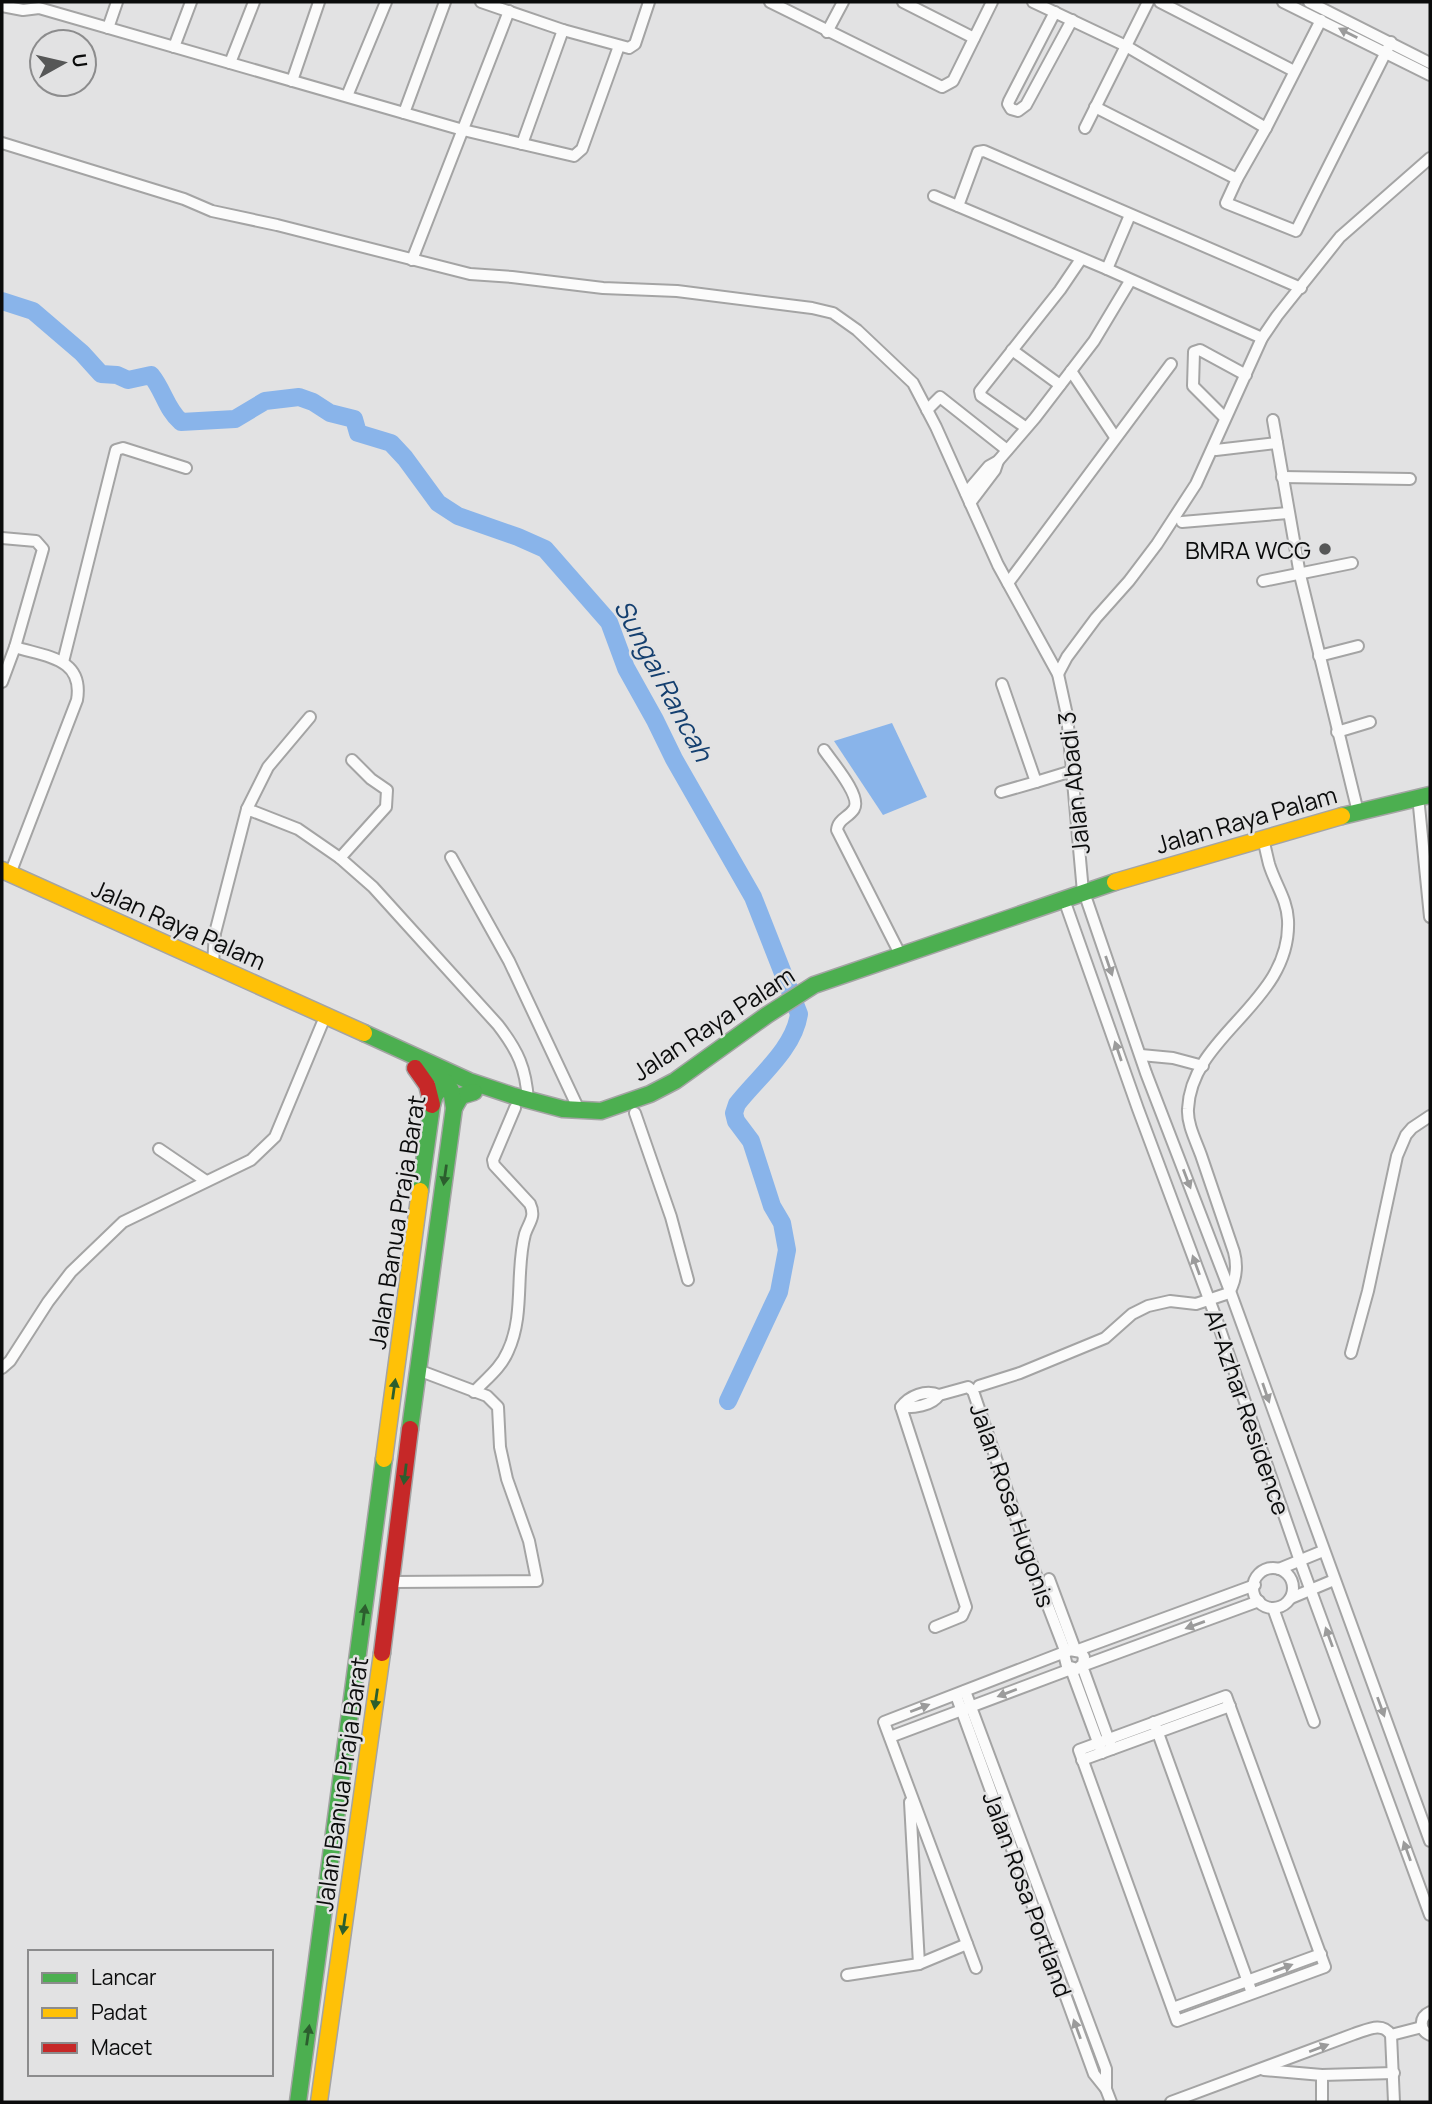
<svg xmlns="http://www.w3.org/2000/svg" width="1432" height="2104" viewBox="0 0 1432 2104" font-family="Manrope,sans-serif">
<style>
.water{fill:#89b4ea}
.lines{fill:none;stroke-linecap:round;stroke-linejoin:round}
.river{stroke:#89b4ea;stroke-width:18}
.street-casing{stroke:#a4a4a4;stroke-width:14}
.fast-casing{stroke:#a4a4a4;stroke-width:19}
.slow-casing{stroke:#a4a4a4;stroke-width:19}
.jam-casing{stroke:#a4a4a4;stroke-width:19}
.street{stroke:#fbfbfb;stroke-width:10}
.fast{stroke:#4caf50;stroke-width:16}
.slow{stroke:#ffc107;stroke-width:16}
.jam{stroke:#c62828;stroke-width:16}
.oneway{fill:#9b9b9b}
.oneway2{fill:#2c5e2e}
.poi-dot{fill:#565757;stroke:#e2e2e3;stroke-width:2.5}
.labels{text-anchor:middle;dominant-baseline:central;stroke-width:5;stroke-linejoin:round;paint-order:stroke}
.poi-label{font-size:24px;fill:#0b0c0c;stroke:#e2e2e3;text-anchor:end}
.street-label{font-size:24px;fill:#0b0c0c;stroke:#e2e2e3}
.water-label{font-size:26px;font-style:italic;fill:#143f6f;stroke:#e2e2e3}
</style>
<rect width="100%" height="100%" fill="#e2e2e3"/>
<path class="water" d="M 892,723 L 927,797 L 883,815 L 834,741 Z"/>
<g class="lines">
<path class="river" d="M 2,301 L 33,311 L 82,353 L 101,374 L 117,375 L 128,380 L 151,375 C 164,391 166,409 181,422 L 235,419 L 265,401 L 299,397 L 313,402 L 330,413 L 354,419 L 358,433 L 391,443 L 405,458 L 438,503 L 458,516 L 518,537 L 545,549 L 609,622 L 626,668 L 655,720 L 674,759 L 753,897 L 799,1014 C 794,1049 758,1077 737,1104 L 734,1113 L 736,1121 L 751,1141 L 772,1206 L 782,1223 L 787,1250 L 779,1292 L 728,1401"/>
<defs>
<g id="street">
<path d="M 481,2 L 563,30 L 629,48 L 635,44 L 649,2"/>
<path d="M 770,2 L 942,87 L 953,81 L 992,2"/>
<path d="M 903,2 L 974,38"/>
<path d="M 1033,2 L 1126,46 L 1266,128"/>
<path d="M 1160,2 L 1294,71"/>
<path d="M 1283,2 L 1430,75"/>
<path d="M 1309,2 L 1430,63"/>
<path d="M 2,6 L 23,10 L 39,8 L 463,130 L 574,156 L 582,149 L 619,46"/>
<path d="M 1055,12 L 1009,101 L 1008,104 L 1011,109 L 1018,111 L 1026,105 L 1072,20"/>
<path d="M 108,28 L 117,2"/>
<path d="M 827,32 L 843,2"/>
<path d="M 174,47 L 191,2"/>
<path d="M 230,63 L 254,2"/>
<path d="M 292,81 L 319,2"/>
<path d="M 347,96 L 386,2"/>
<path d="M 1095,107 L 1237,179 L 1266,128 L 1321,20"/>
<path d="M 404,113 L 445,2"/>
<path d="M 1085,128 L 1148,2"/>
<path d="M 2,143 L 184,199 L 212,211 L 277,225 L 470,274 L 512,277 L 603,288 L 677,291 L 812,308 L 833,313 L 857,330 L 913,383 L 936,427 L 998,565 L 1058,674 L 1067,715 L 1083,892"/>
<path d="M 522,144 L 563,30"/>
<path d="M 1237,179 L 1226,203 L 1296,231 L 1391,42"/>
<path d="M 934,196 L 1107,269 L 1130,215"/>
<path d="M 958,206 L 978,152 L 984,151 L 1301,288"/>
<path d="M 412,260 L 509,11"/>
<path d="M 1107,269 L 1262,338"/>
<path d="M 1012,350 L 1060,385"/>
<path d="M 1071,371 L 1115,437"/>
<path d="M 927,410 L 940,397 L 1007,450"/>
<path d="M 1225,418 L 1193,386 L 1194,352 L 1200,350 L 1246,375"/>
<path d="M 1273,420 L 1300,575 L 1358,812"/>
<path d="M 1025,427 L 981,396 L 980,391 L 1060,290 L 1081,259"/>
<path d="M 1216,450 L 1277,443"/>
<path d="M 1282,477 L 1410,479"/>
<path d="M 966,493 L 989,466 L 998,461 L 1035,418 L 1094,341 L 1130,281"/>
<path d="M 970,503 L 995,470 L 998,461"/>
<path d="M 1182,522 L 1288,513"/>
<path d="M 2,538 L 36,541 L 43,549 L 15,647 L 2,682"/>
<path d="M 1263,581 L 1352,563"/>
<path d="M 1008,583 L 1171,364"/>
<path d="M 1319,656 L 1358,646"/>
<path d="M 63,662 L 116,450 L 123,448 L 186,468"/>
<path d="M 1058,674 L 1067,657 L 1096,618 L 1129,581 L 1157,544 L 1196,484 L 1262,338 L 1277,316 L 1340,237 L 1430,158"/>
<path d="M 1002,684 L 1036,782 L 1072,771"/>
<path d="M 1337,732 L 1370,722"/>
<path d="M 824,750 C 832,762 862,796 854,809 C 848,818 838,819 837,830 L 900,954"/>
<path d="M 1001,792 L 1036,782"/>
<path d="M 1419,806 L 1430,917"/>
<path d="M 247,809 L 268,767 L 310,717"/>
<path d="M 451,857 L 509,961 L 580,1112"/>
<path d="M 340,858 L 386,807 L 387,790 L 371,779 L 352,760"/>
<path d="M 10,874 L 77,700 C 84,658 47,657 15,647"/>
<path d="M 1087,901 L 1146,1073 L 1230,1291 L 1430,1841"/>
<path d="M 1067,908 L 1138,1109 L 1216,1318 L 1300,1561 L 1430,1915"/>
<path d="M 213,964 L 215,933 L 247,809 L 298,829 L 340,858 L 373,887 L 498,1025 C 518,1051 526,1068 528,1101"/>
<path d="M 1141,1055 L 1173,1058 L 1203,1066"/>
<path d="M 635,1113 L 671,1217 L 688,1280"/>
<path d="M 159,1149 L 206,1181"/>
<path d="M 1351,1353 L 1368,1291 L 1397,1156 L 1406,1135 L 1412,1128 L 1430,1116"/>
<path d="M 2,1368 L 10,1361 L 48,1302 L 71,1272 L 123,1222 L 251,1160 L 275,1137 L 322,1024"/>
<path d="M 979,1386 L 1020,1373 L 1105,1338 L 1132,1314 L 1148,1306 L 1170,1301 L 1196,1304 L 1229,1293 C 1236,1280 1238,1267 1234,1252 C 1223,1220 1212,1187 1201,1155 C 1196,1141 1187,1124 1188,1109 C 1191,1034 1292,1003 1288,920 C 1287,899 1275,884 1269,864 C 1267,856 1265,847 1263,838"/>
<path d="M 474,1392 C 486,1379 501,1368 508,1351 C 525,1315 515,1271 525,1234 C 529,1222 536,1217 530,1204 L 494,1165 L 493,1160 L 515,1108"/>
<path d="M 901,1407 C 913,1408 932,1406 939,1395"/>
<circle cx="1273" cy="1588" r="20"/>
<path d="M 1279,1569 L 1323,1551"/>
<path d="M 1049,1579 L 1075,1649"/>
<path d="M 392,1582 L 537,1581 L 529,1541 L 507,1479 L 500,1447 L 498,1407 L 487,1396 L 418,1370"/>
<path d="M 1291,1598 L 1334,1580"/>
<path d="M 1273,1608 L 1314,1722"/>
<path d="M 935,1627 L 962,1616 L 966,1607 L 901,1407 C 909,1396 926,1389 939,1395 L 968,1387 L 973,1391 L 1033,1567 L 1066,1653"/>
<path d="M 1078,1650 L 1255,1585"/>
<path d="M 965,1691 L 1106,2069 L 1106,2089"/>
<path d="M 956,1695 L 1094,2074 L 1106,2089 L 1111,2102"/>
<path d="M 1226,1696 L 1325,1967 L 1177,2021 L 1079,1750 Z"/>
<path d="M 1154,1722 L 1252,1993"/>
<path d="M 890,1737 L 1071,1669 L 1102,1753"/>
<path d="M 1112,1749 L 1082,1666 L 1259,1601"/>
<path d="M 1082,1760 L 1230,1706"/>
<path d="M 910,1802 L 919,1964"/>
<path d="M 976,1968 L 884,1722 L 1070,1650 L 1081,1652 L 1084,1657 L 1083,1664 L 1077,1669 L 1067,1666 L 1064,1654"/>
<path d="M 847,1975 L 919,1964 L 967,1944"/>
<path d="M 1173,2008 L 1321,1954"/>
<path d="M 1430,2012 C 1419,2017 1419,2030 1430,2035"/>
<path d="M 1391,2035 L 1422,2027"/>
<path d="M 1264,2070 L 1322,2075 L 1394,2073"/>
<path d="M 1322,2075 L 1322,2102"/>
<path d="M 1171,2102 L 1354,2034 C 1367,2030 1382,2021 1391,2035 L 1394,2102"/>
</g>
<g id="fast">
<path d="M 1342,816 L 1430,795"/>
<path d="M 364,1033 L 469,1081 L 514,1096 L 563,1109 L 601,1111 L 650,1094 L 675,1081 L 767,1015 L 814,985 L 1115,882"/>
<path d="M 454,1108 L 461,1096 L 474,1092"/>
<path d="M 420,1191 L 432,1105 L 435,1095 L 446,1082"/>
<path d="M 410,1429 L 454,1108 L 451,1090 L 431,1065"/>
<path d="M 298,2102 L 384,1459"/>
</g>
<g id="slow">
<path d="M 2,870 L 364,1033"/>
<path d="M 1115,882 L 1342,816"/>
<path d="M 384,1459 L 420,1191"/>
<path d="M 319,2102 L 382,1653"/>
</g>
<g id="jam">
<path d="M 415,1068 L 427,1085 L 432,1105"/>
<path d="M 382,1653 L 410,1429"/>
</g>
</defs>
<use href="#street" class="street-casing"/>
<use href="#fast" class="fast-casing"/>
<use href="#slow" class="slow-casing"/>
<use href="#jam" class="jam-casing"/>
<use href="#street" class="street"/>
<use href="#fast" class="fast"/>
<use href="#slow" class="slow"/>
<use href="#jam" class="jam"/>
</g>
<defs><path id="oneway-solid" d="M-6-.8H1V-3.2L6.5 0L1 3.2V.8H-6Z" transform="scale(1.75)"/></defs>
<g class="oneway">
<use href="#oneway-solid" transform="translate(1348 33) rotate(-153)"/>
<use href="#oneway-solid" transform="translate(1109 966) rotate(71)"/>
<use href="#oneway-solid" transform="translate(1118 1051) rotate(-109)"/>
<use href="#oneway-solid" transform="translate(1187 1179) rotate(69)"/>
<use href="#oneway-solid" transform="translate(1196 1265) rotate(-110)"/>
<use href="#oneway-solid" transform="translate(1266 1393) rotate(71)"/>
<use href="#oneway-solid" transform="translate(1195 1625) rotate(160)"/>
<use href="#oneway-solid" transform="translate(1329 1637) rotate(-110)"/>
<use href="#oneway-solid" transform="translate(1007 1693) rotate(159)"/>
<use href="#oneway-solid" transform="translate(1381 1707) rotate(70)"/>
<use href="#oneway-solid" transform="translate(920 1708) rotate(-21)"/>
<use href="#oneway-solid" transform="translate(1407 1851) rotate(-110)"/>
<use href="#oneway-solid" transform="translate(1283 1968) rotate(-20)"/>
<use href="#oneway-solid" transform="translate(1077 2029) rotate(-110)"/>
<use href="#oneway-solid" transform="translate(1319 2048) rotate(-21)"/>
</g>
<g class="oneway2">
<use href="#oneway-solid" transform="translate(445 1175) rotate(98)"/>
<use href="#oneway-solid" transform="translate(394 1389) rotate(-82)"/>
<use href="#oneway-solid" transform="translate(405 1474) rotate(97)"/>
<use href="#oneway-solid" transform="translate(364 1615) rotate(-83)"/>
<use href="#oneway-solid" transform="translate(376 1699) rotate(98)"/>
<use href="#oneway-solid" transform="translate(344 1924) rotate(98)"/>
<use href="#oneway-solid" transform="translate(308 2035) rotate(-82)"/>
</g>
<circle class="poi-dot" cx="1325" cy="549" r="7"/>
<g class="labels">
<g class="poi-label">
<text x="1311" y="549">BMRA WCG</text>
</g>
<g class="street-label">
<text transform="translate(1073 783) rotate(-96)">Jalan Abadi 3</text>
<text transform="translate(1246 819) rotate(-16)">Jalan Raya Palam</text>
<text transform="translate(179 924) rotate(24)">Jalan Raya Palam</text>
<text transform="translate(713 1023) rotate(-33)">Jalan Raya Palam</text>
<text transform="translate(396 1222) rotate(-81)">Jalan Banua Praja Barat</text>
<text transform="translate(1248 1412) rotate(71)">Al-Azhar Residence</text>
<text transform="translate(1013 1505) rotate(71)">Jalan Rosa Hugonis</text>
<text transform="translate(341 1784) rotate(-82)">Jalan Banua Praja Barat</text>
<text transform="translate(1028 1894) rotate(70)">Jalan Rosa Portland</text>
</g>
<g class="water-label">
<text transform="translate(664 680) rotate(62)">Sungai Rancah</text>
</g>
</g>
<rect width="1432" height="2104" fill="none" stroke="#0b0c0c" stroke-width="7"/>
<rect x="28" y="1950" width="245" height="126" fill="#e2e2e3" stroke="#8c8c8d" stroke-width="2"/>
<rect x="42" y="1973" width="35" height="10" fill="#4caf50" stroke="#8c8c8d" stroke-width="2"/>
<text x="91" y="1985" font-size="21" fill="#0b0c0c">Lancar</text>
<rect x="42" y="2008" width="35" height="10" fill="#ffc107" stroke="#8c8c8d" stroke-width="2"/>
<text x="91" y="2020" font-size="21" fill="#0b0c0c">Padat</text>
<rect x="42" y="2043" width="35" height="10" fill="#c62828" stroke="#8c8c8d" stroke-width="2"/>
<text x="91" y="2055" font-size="21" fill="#0b0c0c">Macet</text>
<g transform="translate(63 63) rotate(82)"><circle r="33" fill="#e2e2e3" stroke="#8c8c8d" stroke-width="2"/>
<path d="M0-5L12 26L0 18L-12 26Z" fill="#565757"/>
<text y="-10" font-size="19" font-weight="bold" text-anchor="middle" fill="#0b0c0c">U</text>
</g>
</svg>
